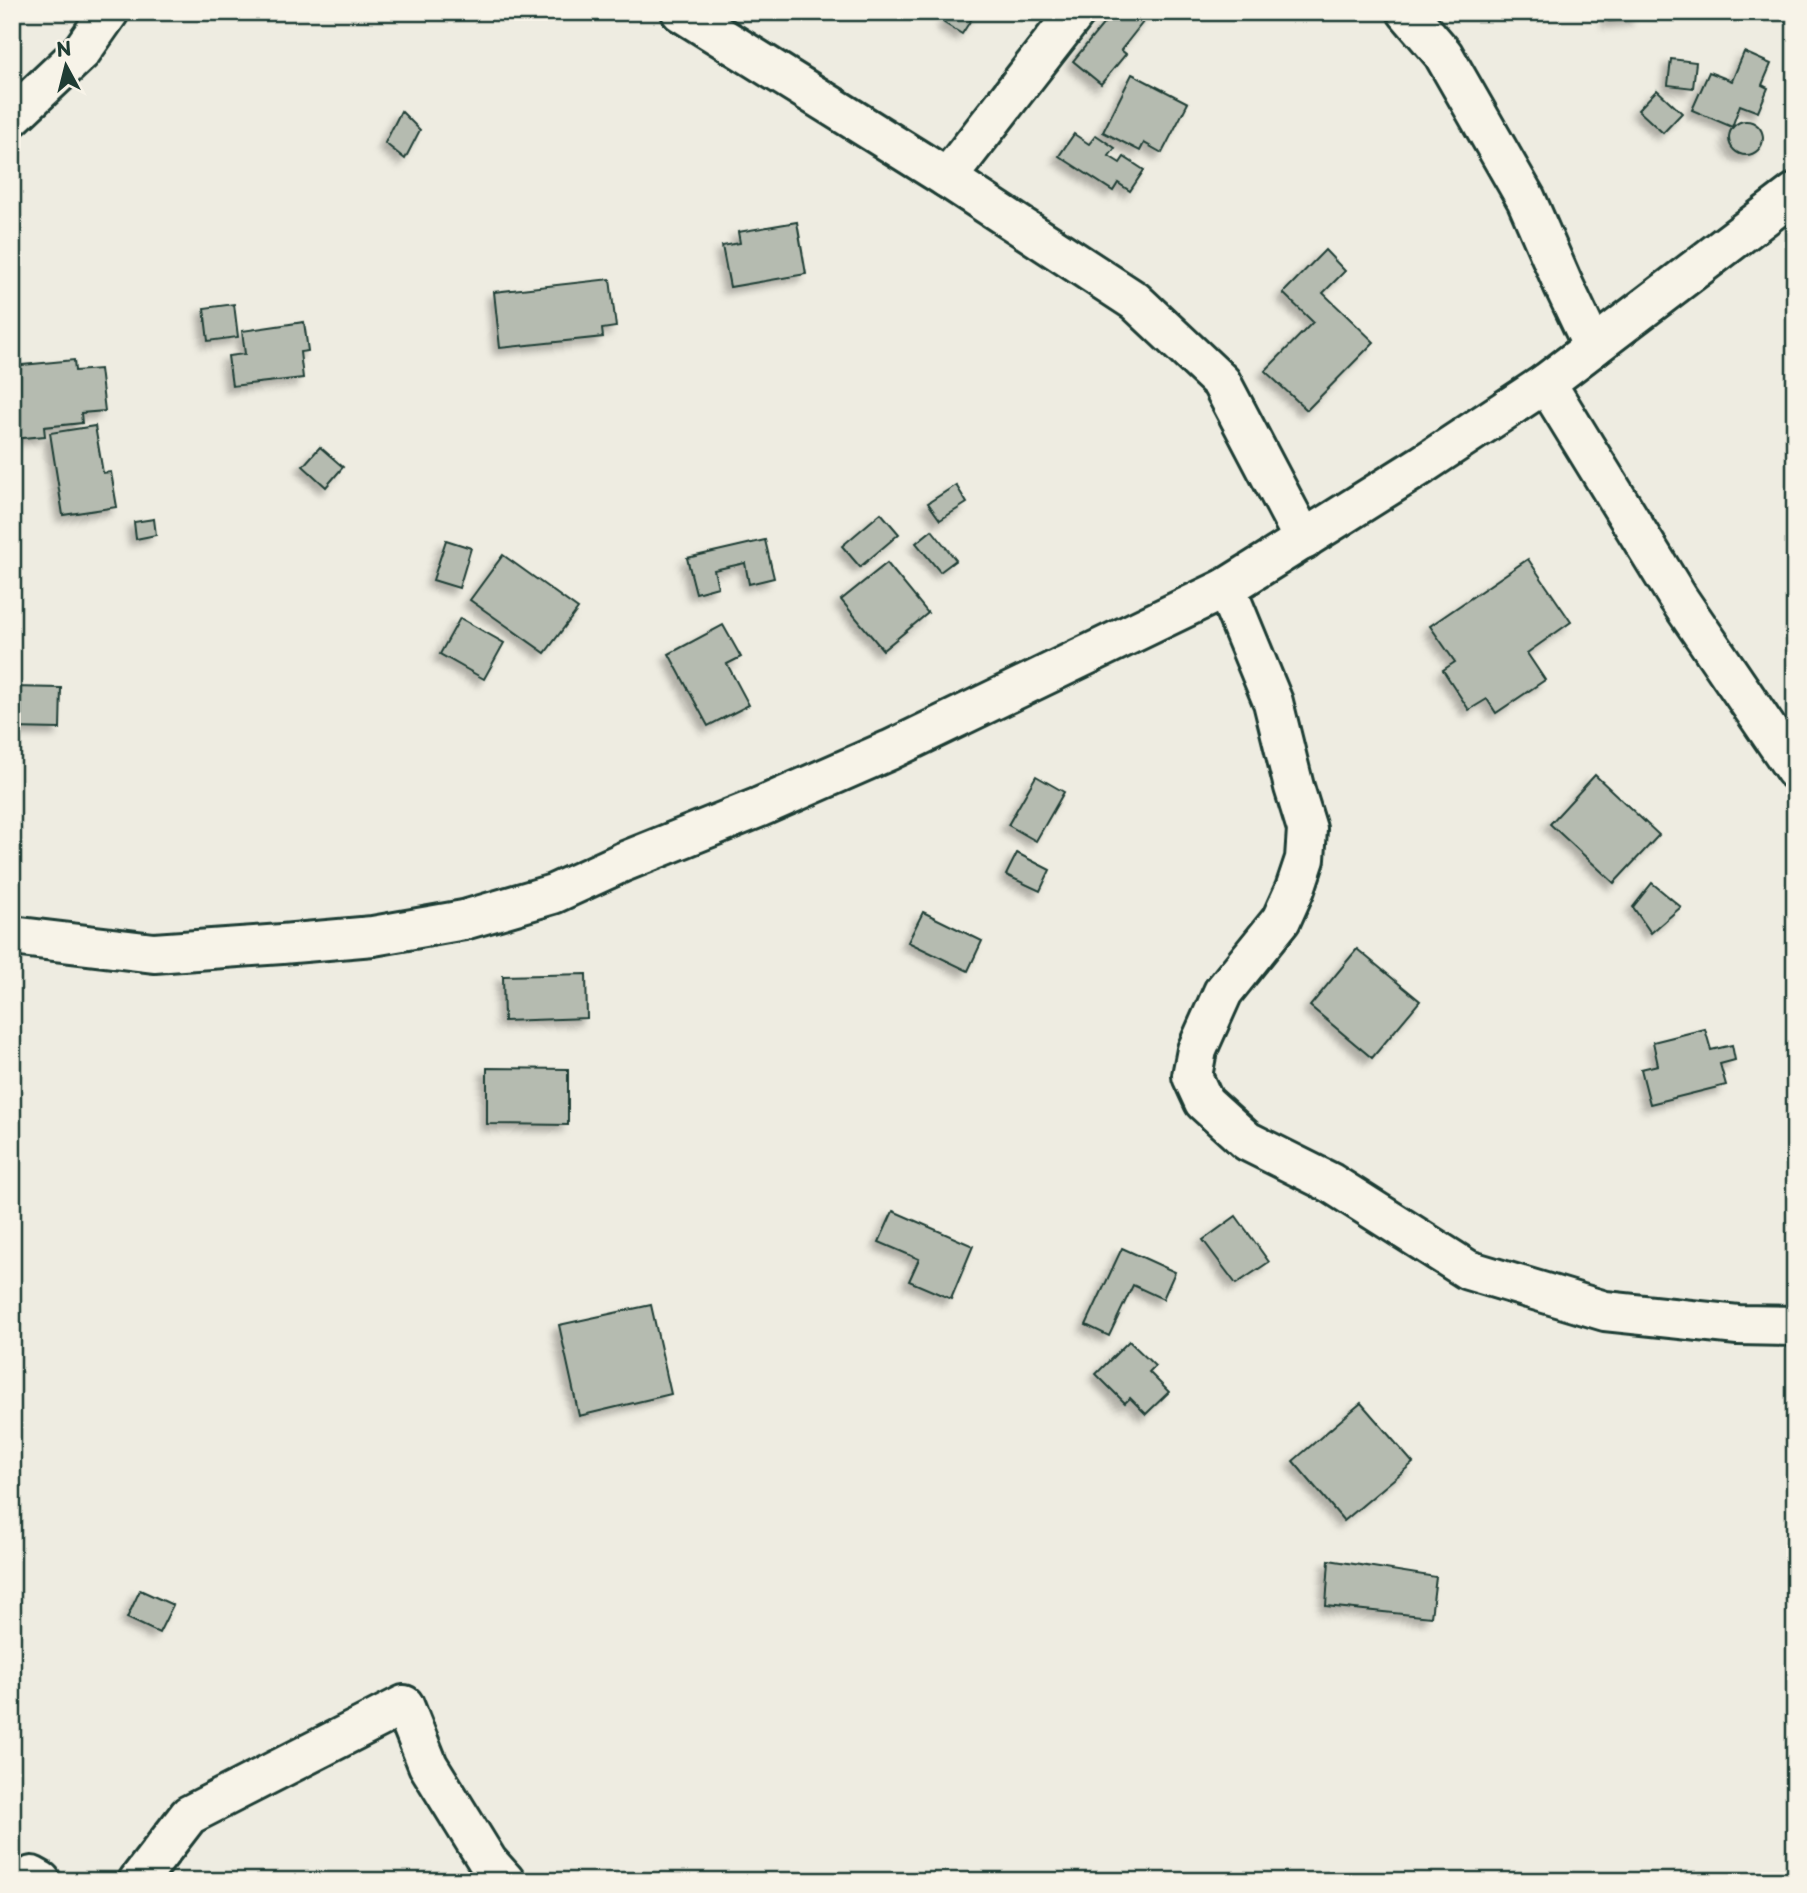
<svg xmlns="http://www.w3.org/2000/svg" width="1807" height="1893" viewBox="0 0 1807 1893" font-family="'Playpen Sans',sans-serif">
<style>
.building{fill:#b5bbb0;stroke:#1f3d34;stroke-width:2;filter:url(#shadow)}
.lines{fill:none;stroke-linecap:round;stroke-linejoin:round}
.minor-casing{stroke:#1f3d34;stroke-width:44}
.minor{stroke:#f7f3e8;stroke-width:38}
</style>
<defs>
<filter id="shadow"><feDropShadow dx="-6" dy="6" stdDeviation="3.5" flood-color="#0004"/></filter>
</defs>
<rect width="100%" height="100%" fill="#eeece1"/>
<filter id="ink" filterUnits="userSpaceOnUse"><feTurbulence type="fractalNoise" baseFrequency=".0143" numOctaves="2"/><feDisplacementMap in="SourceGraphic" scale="14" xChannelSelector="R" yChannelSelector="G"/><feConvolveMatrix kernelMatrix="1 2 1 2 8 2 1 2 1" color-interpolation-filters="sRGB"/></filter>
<g filter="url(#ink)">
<g class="building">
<path d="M 951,12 L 976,12 L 962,34 L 944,23 Z"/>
<path d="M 1113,12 L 1151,12 L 1121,50 L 1126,54 L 1101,84 L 1073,61 Z"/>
<path d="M 1608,12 L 1637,12 L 1637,18 L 1609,21 Z"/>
<path d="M 1744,52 L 1771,64 L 1762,85 L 1768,88 L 1758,112 L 1740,105 L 1732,127 L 1692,110 L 1709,72 L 1732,81 Z"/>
<path d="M 1671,59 L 1696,62 L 1693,88 L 1668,85 Z"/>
<path d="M 1132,74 L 1188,103 L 1162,153 L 1144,143 L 1140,151 L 1103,132 Z"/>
<path d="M 1657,90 L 1682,113 L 1663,133 L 1638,110 Z"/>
<path d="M 401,111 L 420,130 L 405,159 L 385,143 Z"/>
<circle cx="1746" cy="138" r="17"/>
<path d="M 1074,134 L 1089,144 L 1096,135 L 1115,148 L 1109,156 L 1120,163 L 1124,157 L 1144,170 L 1130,191 L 1118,183 L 1113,191 L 1059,156 Z"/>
<path d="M 797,222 L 806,274 L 730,287 L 722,246 L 740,243 L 738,232 Z"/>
<path d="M 1325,250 L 1345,271 L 1323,293 L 1374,342 L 1307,410 L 1265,371 L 1313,322 L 1283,293 Z"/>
<path d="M 610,279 L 616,327 L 602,329 L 603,337 L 500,348 L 494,292 Z"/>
<path d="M 234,304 L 238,337 L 208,341 L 204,308 Z"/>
<path d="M 304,322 L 308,351 L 300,352 L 303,378 L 232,386 L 228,356 L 245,354 L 242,331 Z"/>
<path d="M 74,360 L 75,371 L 100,369 L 105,411 L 81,413 L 82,423 L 44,427 L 45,436 L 12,439 L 12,366 Z"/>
<path d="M 95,426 L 103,473 L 111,472 L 117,507 L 63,515 L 50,433 Z"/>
<path d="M 320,447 L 343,467 L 326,487 L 303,466 Z"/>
<path d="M 956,485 L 967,503 L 940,520 L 928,503 Z"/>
<path d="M 881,513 L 899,534 L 860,567 L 842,546 Z"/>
<path d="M 154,519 L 156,535 L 136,539 L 134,522 Z"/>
<path d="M 932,530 L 956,560 L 940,572 L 916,543 Z"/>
<path d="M 446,540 L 471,548 L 459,588 L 433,580 Z"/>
<path d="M 765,540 L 774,578 L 749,584 L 745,563 L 714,570 L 718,587 L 696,593 L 687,558 Z"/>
<path d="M 503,555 L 578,609 L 545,653 L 470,600 Z"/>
<path d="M 1528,559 L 1571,622 L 1527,653 L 1545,680 L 1496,713 L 1487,699 L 1469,710 L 1443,670 L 1455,662 L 1430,626 Z"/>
<path d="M 887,563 L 928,613 L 883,650 L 841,600 Z"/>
<path d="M 460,618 L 504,643 L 484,679 L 440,654 Z"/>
<path d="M 723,625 L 741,657 L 727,664 L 749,705 L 708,726 L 669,654 Z"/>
<path d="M 12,687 L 61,688 L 60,729 L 12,728 Z"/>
<path d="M 1595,775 L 1659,835 L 1614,883 L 1550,824 Z"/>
<path d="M 1036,776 L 1064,792 L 1036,841 L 1008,825 Z"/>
<path d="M 1017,853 L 1050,870 L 1040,891 L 1006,875 Z"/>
<path d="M 1652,883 L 1681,907 L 1651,933 L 1633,907 Z"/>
<path d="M 923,912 L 982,941 L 968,971 L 908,942 Z"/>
<path d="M 1357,949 L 1420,1001 L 1372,1058 L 1310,1006 Z"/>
<path d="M 586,974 L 587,1018 L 504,1021 L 503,976 Z"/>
<path d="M 1705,1029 L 1711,1050 L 1732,1045 L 1735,1060 L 1720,1064 L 1726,1085 L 1650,1104 L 1641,1069 L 1658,1065 L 1653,1042 Z"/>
<path d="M 487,1068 L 568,1069 L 568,1125 L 487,1124 Z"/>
<path d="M 893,1211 L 973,1246 L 951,1299 L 909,1281 L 919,1259 L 879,1242 Z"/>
<path d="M 1236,1216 L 1269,1262 L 1236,1284 L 1203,1240 Z"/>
<path d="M 1122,1248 L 1175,1272 L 1163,1299 L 1133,1285 L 1109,1336 L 1086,1325 Z"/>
<path d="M 651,1305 L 671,1394 L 579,1416 L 559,1325 Z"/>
<path d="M 1129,1341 L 1155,1366 L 1149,1372 L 1169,1392 L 1146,1414 L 1130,1398 L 1125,1403 L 1096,1374 Z"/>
<path d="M 1361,1403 L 1413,1463 L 1344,1521 L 1293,1461 Z"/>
<path d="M 1329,1560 L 1436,1577 L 1431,1617 L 1326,1606 Z"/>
<path d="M 140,1590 L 173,1605 L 159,1633 L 127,1618 Z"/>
</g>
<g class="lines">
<defs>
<g id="minor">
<path d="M 681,12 L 947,178 L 1135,301 L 1221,382 L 1304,540"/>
<path d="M 1407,12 L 1443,54 L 1526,199 L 1563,284 L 1593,347"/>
<path d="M 12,117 L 81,52 L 109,12"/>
<path d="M 947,178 L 1076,12"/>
<path d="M 1546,383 L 1795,193"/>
<path d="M 1226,588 L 1273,702 L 1294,787 L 1307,829 L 1305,859 L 1295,889 L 1281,920 L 1223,992 L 1197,1050 L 1192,1076 L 1204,1102 L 1247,1141 L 1331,1183 L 1468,1270 L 1605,1311 L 1738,1325 L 1795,1326"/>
<path d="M 12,936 L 154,953 L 282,944 L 373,936 L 464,920 L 553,894 L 623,862 L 760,807 L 890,750 L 1226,588 L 1422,465 L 1546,383 L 1678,598 L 1795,770"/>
<path d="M 25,1881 L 32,1876 L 41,1881"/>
<path d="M 138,1881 L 189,1815 L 404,1705 L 428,1765 L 488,1862 L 505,1881"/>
</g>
</defs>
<use href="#minor" class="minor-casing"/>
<use href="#minor" class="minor"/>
</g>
</g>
<rect width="1807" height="1893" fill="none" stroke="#f7f3e8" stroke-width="42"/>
<rect x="21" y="21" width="1765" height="1851" fill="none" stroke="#1f3d34" stroke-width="2.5" filter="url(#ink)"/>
<g transform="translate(66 66) rotate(353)" stroke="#f7f3e8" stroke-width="5" paint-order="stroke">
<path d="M0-5L12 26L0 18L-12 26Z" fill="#1f3d34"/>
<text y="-10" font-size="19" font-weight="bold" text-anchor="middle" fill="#1f3d34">N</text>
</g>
</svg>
